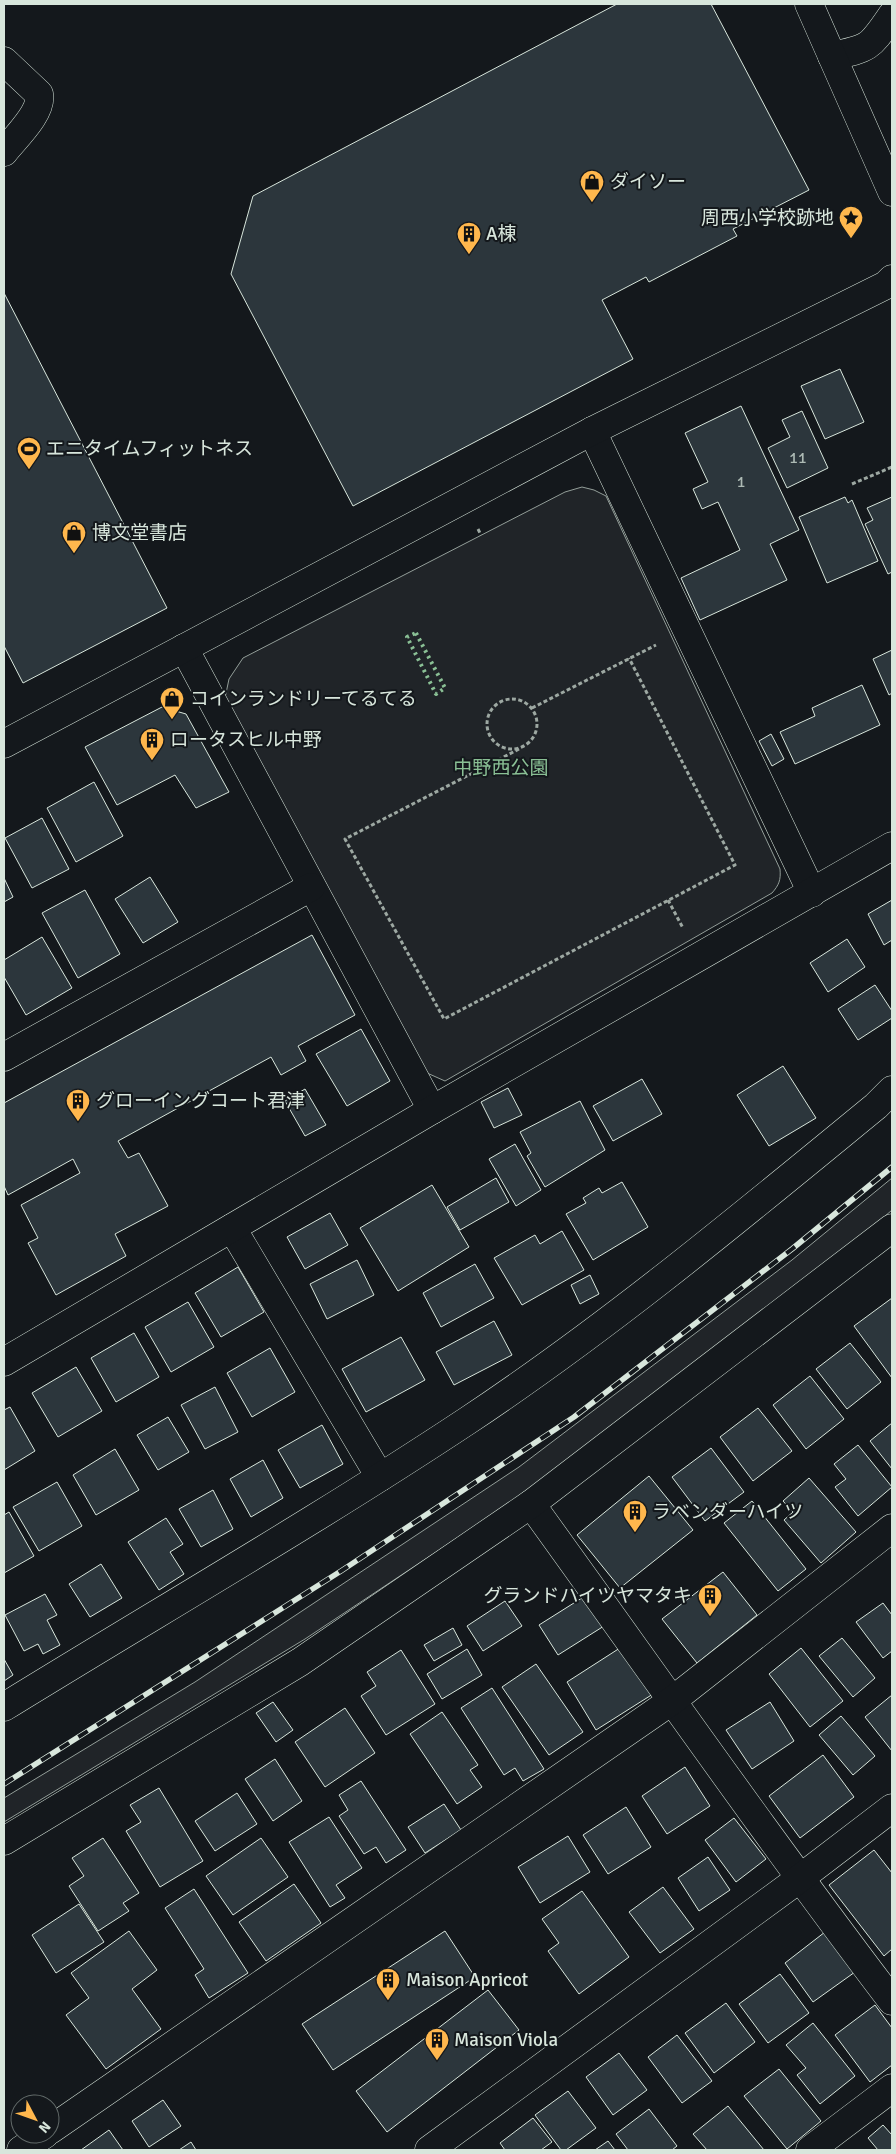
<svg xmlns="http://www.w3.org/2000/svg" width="896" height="2154" viewBox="0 0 896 2154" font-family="Signika,'Noto Sans JP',sans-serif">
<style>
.green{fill:#202428;stroke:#939e99}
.building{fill:#2c363c;stroke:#d8e6dc}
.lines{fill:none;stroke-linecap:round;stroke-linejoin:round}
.street-casing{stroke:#d8e6dc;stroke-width:29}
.secondary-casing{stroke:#d8e6dc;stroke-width:29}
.path{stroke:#9da8a2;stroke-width:3;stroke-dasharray:4 2.5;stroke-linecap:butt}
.street{stroke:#14181c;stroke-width:28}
.secondary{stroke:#14181c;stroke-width:28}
.rail-casing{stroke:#d8e6dc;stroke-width:5.5}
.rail{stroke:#14181c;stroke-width:4;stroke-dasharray:11;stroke-linecap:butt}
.hedge{stroke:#8ac095;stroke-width:4;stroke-dasharray:2.5 4;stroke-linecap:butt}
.labels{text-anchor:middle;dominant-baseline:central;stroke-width:4;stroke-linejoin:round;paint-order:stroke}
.number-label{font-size:16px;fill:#adbab4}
.poi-label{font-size:19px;fill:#d8e6dc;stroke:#14181c;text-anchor:start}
.park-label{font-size:19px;fill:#8ac095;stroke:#14181c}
</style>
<rect width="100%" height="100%" fill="#14181c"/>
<g class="green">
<path d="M 582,487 L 594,490 L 606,496 L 780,869 C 781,880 779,885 772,893 L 445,1081 L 427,1073 L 225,698 L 229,679 L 243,658 L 565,492 Z"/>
<path d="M 892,1178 L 892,1210 L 884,1217 L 522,1495 L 305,1639 L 4,1822 L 4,1798 L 195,1682 L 519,1467 L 792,1260 Z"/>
</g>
<g class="building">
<path d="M 617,4 L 711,4 L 809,190 L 733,229 L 737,236 L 649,282 L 646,277 L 602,300 L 633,359 L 353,506 L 231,274 L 253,196 Z"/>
<path d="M 4,293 L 167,608 L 23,683 L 4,646 Z"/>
<path d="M 840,369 L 864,422 L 825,439 L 801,386 Z"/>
<path d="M 741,406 L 799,530 L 770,544 L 787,580 L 700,620 L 681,578 L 740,550 L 718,502 L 702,509 L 693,489 L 708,482 L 685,433 Z"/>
<path d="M 802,411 L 828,468 L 787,488 L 768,448 L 790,437 L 782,420 Z"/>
<path d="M 845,497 L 848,503 L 852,500 L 878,561 L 827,583 L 799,517 Z"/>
<path d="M 892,497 L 892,572 L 888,574 L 865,524 L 873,520 L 867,508 Z"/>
<path d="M 892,650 L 892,693 L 889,695 L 873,659 Z"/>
<path d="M 862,685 L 880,725 L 795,764 L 780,732 L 815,716 L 812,708 Z"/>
<path d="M 162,707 L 186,714 L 229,792 L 196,808 L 175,775 L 117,805 L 85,747 Z"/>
<path d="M 771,734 L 784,759 L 772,766 L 759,741 Z"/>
<path d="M 94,782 L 123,836 L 76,862 L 47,808 Z"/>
<path d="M 42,818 L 69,869 L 32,888 L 5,838 Z"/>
<path d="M 150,877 L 178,922 L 143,943 L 115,899 Z"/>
<path d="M 4,878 L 13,897 L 4,902 Z"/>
<path d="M 85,890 L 120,954 L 78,978 L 42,913 Z"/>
<path d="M 892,900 L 892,940 L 884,945 L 868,914 Z"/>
<path d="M 312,935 L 355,1015 L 298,1046 L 306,1061 L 281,1075 L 271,1057 L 118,1141 L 128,1158 L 139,1153 L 168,1206 L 115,1234 L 126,1256 L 56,1295 L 28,1243 L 38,1238 L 21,1205 L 80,1173 L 73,1159 L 8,1195 L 4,1186 L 4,1103 Z"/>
<path d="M 42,937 L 72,988 L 26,1015 L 4,977 L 4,960 Z"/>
<path d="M 847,939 L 865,967 L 828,992 L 810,963 Z"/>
<path d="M 875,985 L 892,1011 L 892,1018 L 858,1040 L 838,1009 Z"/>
<path d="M 361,1029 L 390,1081 L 347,1106 L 316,1054 Z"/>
<path d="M 783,1066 L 816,1118 L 769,1146 L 737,1095 Z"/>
<path d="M 642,1079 L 662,1114 L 613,1141 L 593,1106 Z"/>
<path d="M 508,1088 L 522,1115 L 494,1128 L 481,1102 Z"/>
<path d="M 305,1089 L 326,1125 L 305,1136 L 285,1101 Z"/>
<path d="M 580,1101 L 605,1150 L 545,1187 L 527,1156 L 531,1153 L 520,1132 Z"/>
<path d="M 515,1144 L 541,1190 L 516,1206 L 489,1159 Z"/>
<path d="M 496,1178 L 509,1202 L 460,1230 L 447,1207 Z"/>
<path d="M 622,1182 L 648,1227 L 593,1260 L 566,1214 L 586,1203 L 583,1198 L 599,1188 L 602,1193 Z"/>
<path d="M 432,1185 L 469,1247 L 398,1291 L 360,1228 Z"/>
<path d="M 330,1213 L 348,1245 L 305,1269 L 287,1237 Z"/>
<path d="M 562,1231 L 584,1270 L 522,1305 L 494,1258 L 535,1235 L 540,1244 Z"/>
<path d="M 357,1260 L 374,1295 L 327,1319 L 310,1284 Z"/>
<path d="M 475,1264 L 494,1298 L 441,1327 L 423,1293 Z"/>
<path d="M 238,1267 L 264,1312 L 221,1337 L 195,1293 Z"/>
<path d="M 590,1275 L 599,1294 L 580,1304 L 571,1285 Z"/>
<path d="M 892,1298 L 892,1378 L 854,1326 Z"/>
<path d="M 188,1302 L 214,1347 L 171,1372 L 145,1327 Z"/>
<path d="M 494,1321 L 512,1355 L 454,1385 L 436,1352 Z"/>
<path d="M 134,1333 L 159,1377 L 116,1402 L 91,1358 Z"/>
<path d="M 401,1337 L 425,1380 L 366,1412 L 342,1369 Z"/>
<path d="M 850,1343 L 881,1382 L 847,1409 L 816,1369 Z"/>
<path d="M 270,1348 L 295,1392 L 252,1417 L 227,1373 Z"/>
<path d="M 76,1367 L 102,1411 L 58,1437 L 32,1393 Z"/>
<path d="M 810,1376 L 844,1419 L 806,1449 L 773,1405 Z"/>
<path d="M 215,1387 L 238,1432 L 205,1449 L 181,1405 Z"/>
<path d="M 10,1407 L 35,1451 L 4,1470 L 4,1410 Z"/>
<path d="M 758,1408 L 792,1451 L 753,1481 L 720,1437 Z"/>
<path d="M 168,1417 L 189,1452 L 158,1470 L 137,1435 Z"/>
<path d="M 892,1423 L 892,1469 L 870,1441 Z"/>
<path d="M 322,1425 L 343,1464 L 300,1488 L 278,1450 Z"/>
<path d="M 858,1445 L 892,1487 L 858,1516 L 835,1487 L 846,1479 L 834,1464 Z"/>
<path d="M 711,1448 L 744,1492 L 705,1521 L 672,1477 Z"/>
<path d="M 115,1449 L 139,1490 L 96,1515 L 73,1475 Z"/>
<path d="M 263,1460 L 283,1498 L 251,1517 L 230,1479 Z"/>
<path d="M 649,1476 L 693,1530 L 620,1588 L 577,1535 Z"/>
<path d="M 809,1478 L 856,1532 L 821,1563 L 784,1520 L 793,1512 L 783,1501 Z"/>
<path d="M 57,1482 L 82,1526 L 39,1551 L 13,1507 Z"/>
<path d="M 213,1490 L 233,1529 L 201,1547 L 179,1509 Z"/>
<path d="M 752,1501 L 806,1569 L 778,1591 L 724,1523 Z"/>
<path d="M 9,1512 L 34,1556 L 4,1573 L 4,1515 Z"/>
<path d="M 166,1518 L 183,1544 L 170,1552 L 184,1574 L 159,1590 L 128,1542 Z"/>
<path d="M 101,1564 L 122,1598 L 90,1617 L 69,1584 Z"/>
<path d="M 723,1572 L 757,1615 L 697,1663 L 662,1619 Z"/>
<path d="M 45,1594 L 57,1615 L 47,1620 L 60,1645 L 43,1654 L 38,1644 L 24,1651 L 5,1615 Z"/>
<path d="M 585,1596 L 604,1626 L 558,1655 L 539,1625 Z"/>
<path d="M 505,1601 L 522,1626 L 483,1651 L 467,1626 Z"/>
<path d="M 883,1603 L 892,1615 L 892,1651 L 883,1658 L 856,1622 Z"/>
<path d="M 453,1628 L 462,1645 L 434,1661 L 424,1645 Z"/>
<path d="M 842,1638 L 875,1678 L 853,1697 L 819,1656 Z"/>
<path d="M 623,1646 L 653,1694 L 596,1730 L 567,1682 Z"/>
<path d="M 801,1648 L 843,1701 L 810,1727 L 769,1674 Z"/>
<path d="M 467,1649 L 482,1675 L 442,1699 L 427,1674 Z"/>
<path d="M 401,1650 L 435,1704 L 386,1735 L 361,1696 L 376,1686 L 367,1672 Z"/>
<path d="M 4,1659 L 13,1675 L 4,1681 Z"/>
<path d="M 536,1664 L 583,1732 L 549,1755 L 502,1687 Z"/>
<path d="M 492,1688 L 544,1769 L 523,1781 L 515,1768 L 504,1775 L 461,1708 Z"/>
<path d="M 892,1695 L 892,1751 L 865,1717 Z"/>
<path d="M 273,1702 L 293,1730 L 276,1742 L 256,1713 Z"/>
<path d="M 770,1702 L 794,1741 L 752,1769 L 726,1730 Z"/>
<path d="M 345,1708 L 375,1753 L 325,1787 L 295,1742 Z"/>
<path d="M 442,1712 L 478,1765 L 470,1770 L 482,1787 L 457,1804 L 410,1734 Z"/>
<path d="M 841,1716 L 875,1756 L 853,1775 L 819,1735 Z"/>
<path d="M 823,1755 L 854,1797 L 800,1838 L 769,1796 Z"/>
<path d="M 275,1759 L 302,1801 L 273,1821 L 245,1779 Z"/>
<path d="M 685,1767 L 710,1806 L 667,1834 L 642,1796 Z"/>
<path d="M 361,1781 L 406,1850 L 386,1863 L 376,1847 L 364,1854 L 339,1816 L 348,1810 L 339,1795 Z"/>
<path d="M 159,1788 L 203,1861 L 160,1887 L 126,1831 L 141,1822 L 130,1805 Z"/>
<path d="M 237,1793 L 257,1824 L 215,1851 L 195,1821 Z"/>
<path d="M 444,1804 L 461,1830 L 425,1853 L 408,1827 Z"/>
<path d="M 626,1807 L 651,1847 L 608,1874 L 583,1835 Z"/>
<path d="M 329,1817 L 362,1868 L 336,1885 L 345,1898 L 330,1907 L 289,1842 Z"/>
<path d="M 734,1818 L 766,1859 L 736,1882 L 705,1840 Z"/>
<path d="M 568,1836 L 590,1872 L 540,1903 L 518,1867 Z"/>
<path d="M 103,1838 L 139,1893 L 123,1903 L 129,1911 L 98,1931 L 69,1886 L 84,1876 L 72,1858 Z"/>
<path d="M 261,1838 L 288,1877 L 233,1915 L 206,1876 Z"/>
<path d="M 874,1850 L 892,1873 L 892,1949 L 884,1956 L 829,1885 Z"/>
<path d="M 708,1857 L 730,1890 L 699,1911 L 678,1878 Z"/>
<path d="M 294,1884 L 321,1923 L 266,1961 L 239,1922 Z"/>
<path d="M 663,1887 L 694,1929 L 660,1953 L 629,1912 Z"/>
<path d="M 194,1889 L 248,1973 L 209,1998 L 195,1975 L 204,1969 L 165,1908 Z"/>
<path d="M 582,1891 L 629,1957 L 579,1994 L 548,1951 L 559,1943 L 542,1919 Z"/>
<path d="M 79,1904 L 104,1942 L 56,1973 L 32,1935 Z"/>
<path d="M 129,1931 L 157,1970 L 132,1989 L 161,2029 L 106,2069 L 66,2015 L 89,1998 L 71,1973 Z"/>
<path d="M 445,1931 L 475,1977 L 333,2070 L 302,2024 Z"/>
<path d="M 825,1932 L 855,1972 L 813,2002 L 785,1963 Z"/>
<path d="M 780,1974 L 809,2013 L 768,2043 L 739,2004 Z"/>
<path d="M 488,1990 L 519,2030 L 387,2132 L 356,2091 Z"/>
<path d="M 726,2003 L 755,2042 L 714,2073 L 685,2033 Z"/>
<path d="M 875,2005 L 892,2028 L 892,2065 L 870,2082 L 835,2035 Z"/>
<path d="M 813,2023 L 855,2076 L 820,2104 L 797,2075 L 806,2068 L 786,2045 Z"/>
<path d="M 677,2035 L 712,2081 L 682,2103 L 648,2057 Z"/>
<path d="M 619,2053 L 647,2090 L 613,2115 L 586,2077 Z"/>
<path d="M 779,2069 L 821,2121 L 787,2149 L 744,2096 Z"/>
<path d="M 568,2091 L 596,2128 L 566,2150 L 561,2150 L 535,2115 Z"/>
<path d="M 163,2100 L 181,2126 L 149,2147 L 132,2121 Z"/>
<path d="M 728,2106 L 764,2150 L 707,2150 L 693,2134 Z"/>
<path d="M 649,2109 L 677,2146 L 672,2150 L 628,2150 L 616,2134 Z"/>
<path d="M 533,2118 L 552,2142 L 541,2150 L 505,2150 L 500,2143 Z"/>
<path d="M 883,2125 L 892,2135 L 892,2150 L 878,2150 L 868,2138 Z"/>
<path d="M 109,2130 L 123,2150 L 81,2150 Z"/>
<path d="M 608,2141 L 615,2150 L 595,2150 Z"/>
<path d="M 191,2142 L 196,2150 L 179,2150 Z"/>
</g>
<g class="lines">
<defs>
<g id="street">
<path d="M 832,56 C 871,48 870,47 892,15"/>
<path d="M 4,61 L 39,94 C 43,112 15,138 4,152"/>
<path d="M 592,431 L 812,893"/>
<path d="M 184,648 L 432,1110"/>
<path d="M 4,1057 L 311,887"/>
<path d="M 232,1228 L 380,1477"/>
<path d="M 4,1362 L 432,1110 L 892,846"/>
<path d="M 531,1504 C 651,1670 768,1838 892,2001"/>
<path d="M 4,1707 C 158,1612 316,1521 467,1421 C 610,1326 743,1215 876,1106 L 892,1090"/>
<path d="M 4,1841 L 300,1662 L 531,1504 L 892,1228"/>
<path d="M 50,2130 L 673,1700 L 892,1528"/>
<path d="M 21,2150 L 45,2134"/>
<path d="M 429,2150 L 799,1879 L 892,1808"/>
<path d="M 810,2150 L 892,2088"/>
</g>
<g id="secondary">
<path d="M 809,4 L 892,192"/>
<path d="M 4,744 L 592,431 L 886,285 L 892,279"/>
</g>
</defs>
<use href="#street" class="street-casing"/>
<use href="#secondary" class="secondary-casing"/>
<g class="path">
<path d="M 852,484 L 892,467"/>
<path d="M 478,529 L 481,535"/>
<circle cx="512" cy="724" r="25"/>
<path d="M 532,708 L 656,645"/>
<path d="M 519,749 L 345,839 L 444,1019 L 735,865 L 629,658"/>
<path d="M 668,900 L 683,928"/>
</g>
<use href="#street" class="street"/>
<use href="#secondary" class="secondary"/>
<defs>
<path id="rail" d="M 4,1784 L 341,1571 L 574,1417 L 792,1249 L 892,1167"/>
</defs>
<use href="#rail" class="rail-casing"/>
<use href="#rail" class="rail"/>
<path class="hedge" d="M 416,633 L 445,688 L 436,694 L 407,637 Z"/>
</g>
<defs>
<symbol id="shop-pin" viewBox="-11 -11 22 30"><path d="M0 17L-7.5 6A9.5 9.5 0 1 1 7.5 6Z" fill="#ffb74d" stroke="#14181c"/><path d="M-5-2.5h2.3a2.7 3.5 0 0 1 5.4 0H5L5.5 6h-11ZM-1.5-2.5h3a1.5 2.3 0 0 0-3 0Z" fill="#111"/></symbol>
<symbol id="sight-pin" viewBox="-11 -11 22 30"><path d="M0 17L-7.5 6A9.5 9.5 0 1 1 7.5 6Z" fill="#ffb74d" stroke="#14181c"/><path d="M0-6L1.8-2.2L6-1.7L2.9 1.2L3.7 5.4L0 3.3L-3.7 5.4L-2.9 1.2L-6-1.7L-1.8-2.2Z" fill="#111"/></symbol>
<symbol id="building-pin" viewBox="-11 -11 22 30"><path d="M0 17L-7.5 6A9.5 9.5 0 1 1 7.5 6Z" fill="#ffb74d" stroke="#14181c"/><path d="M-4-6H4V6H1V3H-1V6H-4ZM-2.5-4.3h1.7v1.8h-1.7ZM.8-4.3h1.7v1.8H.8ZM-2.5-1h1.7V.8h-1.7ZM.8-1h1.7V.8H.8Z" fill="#111"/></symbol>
<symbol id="stadium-pin" viewBox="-11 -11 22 30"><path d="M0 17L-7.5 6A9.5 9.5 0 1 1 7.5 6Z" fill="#ffb74d" stroke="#14181c"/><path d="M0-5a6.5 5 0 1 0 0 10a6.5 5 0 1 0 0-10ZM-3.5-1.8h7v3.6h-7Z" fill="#111"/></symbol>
</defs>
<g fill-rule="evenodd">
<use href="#shop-pin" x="578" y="168" width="28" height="38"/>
<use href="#sight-pin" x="837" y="204" width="28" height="38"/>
<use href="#building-pin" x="455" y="220" width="28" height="38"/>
<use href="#stadium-pin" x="15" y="435" width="28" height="38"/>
<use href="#shop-pin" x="60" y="519" width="28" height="38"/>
<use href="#shop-pin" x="158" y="685" width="28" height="38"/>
<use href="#building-pin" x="138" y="726" width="28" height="38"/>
<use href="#building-pin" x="64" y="1087" width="28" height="38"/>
<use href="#building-pin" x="621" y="1498" width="28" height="38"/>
<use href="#building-pin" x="696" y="1582" width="28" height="38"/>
<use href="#building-pin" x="374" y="1966" width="28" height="38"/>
<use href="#building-pin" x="423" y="2026" width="28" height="38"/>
</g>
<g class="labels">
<g class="number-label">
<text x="798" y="458">11</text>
<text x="741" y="482">1</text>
</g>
<g class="poi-label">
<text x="610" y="182">ダイソー</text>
<text x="834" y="218" text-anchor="end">周西小学校跡地</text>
<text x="486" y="234">A棟</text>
<text x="46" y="449">エニタイムフィットネス</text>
<text x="92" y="533">博文堂書店</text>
<text x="190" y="699">コインランドリーてるてる</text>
<text x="170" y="740">ロータスヒル中野</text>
<text x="96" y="1101">グローイングコート君津</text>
<text x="652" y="1512">ラベンダーハイツ</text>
<text x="692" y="1596" text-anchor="end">グランドハイツヤマタキ</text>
<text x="406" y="1980">Maison Apricot</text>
<text x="454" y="2040">Maison Viola</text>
</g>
<g class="park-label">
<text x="501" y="768">中野西公園</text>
</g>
</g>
<rect width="896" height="2154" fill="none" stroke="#d8e6dc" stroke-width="10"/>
<g transform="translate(35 2119) rotate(131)"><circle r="24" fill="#14181c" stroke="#626a69"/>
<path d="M0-4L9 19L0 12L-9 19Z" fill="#ffb74d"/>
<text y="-8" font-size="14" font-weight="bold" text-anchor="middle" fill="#d8e6dc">N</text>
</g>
</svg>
